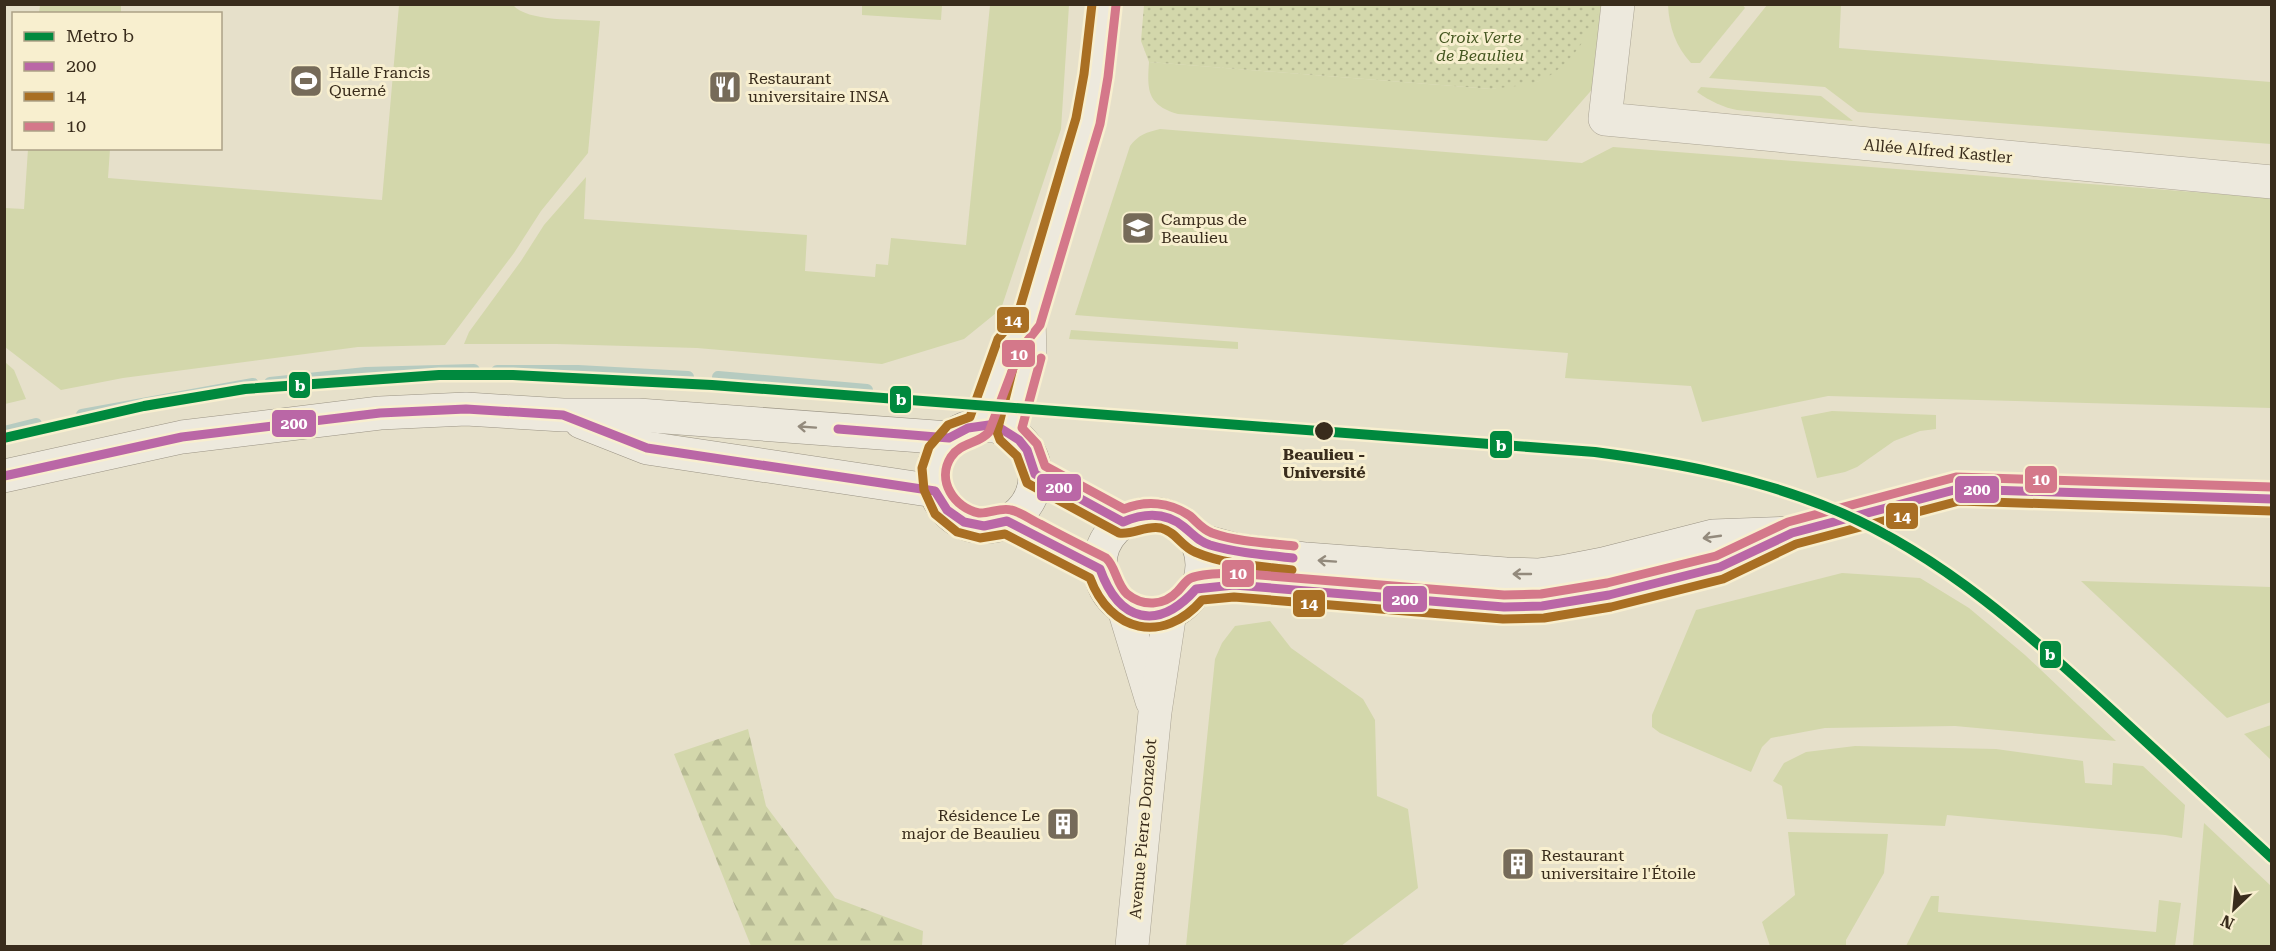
<svg xmlns="http://www.w3.org/2000/svg" width="2276" height="951" viewBox="0 0 2276 951" font-family="'Roboto Serif',serif">
<style>
.grass{fill:#d3d7ab}
.forest{fill:url(#forest-firs)}
.park{fill:url(#park-dots)}
.lines{fill:none;stroke-linecap:round;stroke-linejoin:round}
.stream{stroke:#b6cbc0;stroke-width:12}
.minor-casing{stroke:#aba494;stroke-width:34}
.tertiary-casing{stroke:#aba494;stroke-width:34}
.secondary-casing{stroke:#9a9384;stroke-width:34}
.minor{stroke:#ede9dd;stroke-width:33}
.tertiary{stroke:#ede9dd;stroke-width:33}
.secondary{stroke:#ede9dd;stroke-width:33}
.bus-1-casing{stroke:#f8efcf;stroke-width:14}
.bus-2-casing{stroke:#f8efcf;stroke-width:14}
.bus-3-casing{stroke:#f8efcf;stroke-width:14}
.bus-1{stroke:#ba67a6;stroke-width:9}
.bus-2{stroke:#a96f23;stroke-width:9}
.bus-3{stroke:#d4788a;stroke-width:9}
.metro-1-casing{stroke:#f8efcf;stroke-width:15}
.metro-1{stroke:#00893e;stroke-width:10}
.oneway{stroke:#938a7c}
.stop-dot{fill:#392c1c;stroke:#f8efcf;stroke-width:2}
.labels{text-anchor:middle;dominant-baseline:central;stroke-width:6;stroke-linejoin:round;paint-order:stroke}
.park-label{font-size:16px;font-style:italic;fill:#455721;stroke:#f8efcf}
.poi-label{font-size:16px;fill:#392c1c;stroke:#f8efcf;text-anchor:start}
.street-label{font-size:16px;fill:#392c1c;stroke:#f8efcf}
.stop-label{font-size:16px;font-weight:bold;fill:#392c1c;stroke:#f8efcf}
.line-badge{stroke:#f8efcf;stroke-width:2}
.badge-label{font-size:16px;text-anchor:middle;font-weight:bold;fill:#fff}
</style>
<defs>
<pattern id="forest-firs" width="22" height="20" patternUnits="userSpaceOnUse" patternTransform="scale(1.5)"><rect width="22" height="20" fill="#d3d7ab"/><path d="M5 1l3.5 6h-7zM16 11l3.5 6h-7z" fill="#b6b993"/></pattern>
<pattern id="park-dots" width="8" height="8" patternUnits="userSpaceOnUse" patternTransform="scale(1.5)"><rect width="8" height="8" fill="#d3d7ab"/><path d="M2 2h.1M6 6h.1" fill="none" stroke="#b6b993" stroke-width="1.8" stroke-linecap="round"/></pattern>
</defs>
<rect width="100%" height="100%" fill="#e6e0ca"/>
<g class="grass">
<path d="M 1742,4 L 1745,8 L 1700,63 L 1691,63 C 1676,47 1669,27 1668,5 Z"/>
<path d="M 40,5 L 40,4 L 121,5 L 121,13 L 39,13 Z"/>
<path d="M 399,5 L 513,5 C 527,22 578,19 600,21 L 588,153 L 541,211 L 514,253 L 445,345 L 358,347 L 123,378 L 61,390 L 5,347 L 5,208 L 24,209 L 28,149 L 110,149 L 108,178 L 382,200 Z"/>
<path d="M 862,5 L 942,5 L 941,20 L 862,15 Z"/>
<path d="M 990,5 L 1069,5 L 1061,129 L 1001,309 L 964,339 L 882,364 L 697,348 L 556,344 L 464,344 L 469,332 L 521,261 L 544,225 L 586,177 L 584,219 L 807,235 L 805,271 L 875,277 L 876,264 L 888,265 L 891,238 L 966,245 Z"/>
<path d="M 1531,5 L 1602,5 L 1596,85 L 1547,141 L 1178,114 C 1147,105 1147,90 1149,62 L 1491,89 L 1539,81 L 1562,65 Z"/>
<path d="M 1767,5 L 1841,5 L 1839,48 L 2271,82 L 2271,144 L 1858,112 L 1825,87 L 1709,78 Z"/>
<path d="M 1701,87 L 1821,96 L 1853,121 L 1737,110 C 1722,107 1710,101 1697,92 Z"/>
<path d="M 1160,129 L 1582,163 L 1613,147 L 2271,198 L 2271,408 L 1828,396 L 1702,422 L 1691,386 L 1565,378 L 1568,353 L 1075,315 L 1130,146 C 1138,135 1147,132 1160,129 Z"/>
<path d="M 1071,330 L 1238,342 L 1238,349 L 1069,339 Z"/>
<path d="M 5,362 L 14,370 L 26,399 L 5,404 Z"/>
<path d="M 1832,411 L 1936,415 L 1936,429 L 1920,431 L 1894,441 L 1857,467 L 1845,472 L 1817,478 L 1801,417 Z"/>
<path d="M 1842,573 L 1920,578 L 1969,608 L 2025,655 L 2116,741 L 1955,726 L 1825,728 L 1771,738 L 1762,747 L 1751,772 L 1660,733 L 1652,727 L 1652,715 L 1696,610 Z"/>
<path d="M 2081,581 L 2271,587 L 2271,702 L 2227,718 Z"/>
<path d="M 1270,621 L 1291,648 L 1363,699 L 1375,720 L 1377,796 L 1408,809 L 1418,888 L 1341,946 L 1186,946 L 1215,659 L 1222,643 L 1235,626 Z"/>
<path d="M 2271,725 L 2272,725 L 2271,760 L 2244,734 Z"/>
<path d="M 1855,746 L 1996,749 L 2083,761 L 2085,783 L 2112,785 L 2113,763 L 2143,766 L 2185,805 L 2182,838 L 2165,835 L 1947,815 L 1945,826 L 1787,819 L 1782,786 L 1773,781 L 1784,763 L 1806,752 Z"/>
<path d="M 2204,823 L 2271,886 L 2271,946 L 2193,946 Z"/>
<path d="M 1788,832 L 1888,834 L 1884,873 L 1846,940 L 1846,946 L 1770,946 L 1762,922 L 1795,895 Z"/>
<path d="M 1931,896 L 1939,896 L 1938,912 L 2156,932 L 2159,900 L 2181,903 L 2175,946 L 1906,946 Z"/>
</g>
<path class="forest" d="M 748,729 L 766,806 L 835,898 L 923,931 L 922,946 L 751,946 L 674,754 Z"/>
<path class="park" d="M 1144,5 L 1144,4 L 1601,5 C 1592,33 1570,66 1542,80 C 1527,86 1507,87 1491,89 L 1149,62 L 1141,41 Z"/>
<g class="lines">
<g class="stream">
<path d="M 497,371 L 578,371 L 688,377"/>
<path d="M 718,377 L 867,390"/>
<path d="M 270,383 L 366,373 L 474,370"/>
<path d="M 82,415 L 253,384"/>
<path d="M 4,432 L 36,424"/>
</g>
<defs>
<g id="minor">
<path d="M 1618,4 L 1605,119 L 2272,182"/>
<path d="M 1124,609 L 1152,701"/>
<path d="M 1132,946 L 1155,712 L 1170,612"/>
</g>
<g id="tertiary">
<path d="M 979,426 L 1009,344 L 1029,320"/>
<path d="M 1009,432 L 1030,353 L 1029,320 L 1088,121 L 1096,76 L 1104,4"/>
</g>
<g id="secondary">
<path d="M 581,422 L 647,448 L 935,491"/>
<circle cx="984" cy="476" r="51"/>
<path d="M 1035,474 L 1123,522"/>
<path d="M 4,476 L 182,437 L 380,413 L 466,409 L 563,415 L 638,415 L 949,438"/>
<circle cx="1151" cy="565" r="51"/>
<path d="M 1007,521 L 1100,569"/>
<path d="M 1195,539 L 1236,550 L 1306,559 L 1506,574 L 1538,575 L 1567,571 L 1603,564 L 1713,536 L 1792,533 L 1958,489 L 2272,499"/>
<path d="M 1196,589 L 1234,585 L 1257,586 L 1504,607 L 1542,606 L 1609,595 L 1720,567 L 1780,539"/>
</g>
</defs>
<use href="#minor" class="minor-casing"/>
<use href="#tertiary" class="tertiary-casing"/>
<use href="#secondary" class="secondary-casing"/>
<use href="#minor" class="minor"/>
<use href="#tertiary" class="tertiary"/>
<use href="#secondary" class="secondary"/>
<defs>
<g id="bus-1">
<path d="M 838,429 L 949,438 L 968,428 L 989,425 L 1000,428 L 1019,440 L 1027,450 L 1035,474 L 1123,522 C 1144,513 1166,512 1184,527 C 1194,535 1198,541 1210,545 C 1237,553 1265,555 1293,558"/>
<path d="M 4,476 L 182,437 L 380,413 L 466,409 L 563,415 L 647,448 L 935,491 L 947,510 L 964,522 L 984,526 L 1007,521 L 1100,569 C 1119,622 1158,632 1196,589 L 1234,585 L 1504,607 L 1542,606 L 1609,595 L 1720,567 L 1792,533 L 1958,489 L 2272,499"/>
</g>
<g id="bus-2">
<path d="M 1092,4 L 1084,74 L 1076,118 L 1018,314 L 998,339 L 970,417 L 948,425 L 929,447 L 922,468 L 924,490 L 935,514 L 957,532 L 980,538 L 1005,534 L 1090,578 C 1110,632 1163,645 1202,600 L 1234,597 L 1503,619 L 1544,618 L 1611,607 L 1723,579 L 1796,544 L 1959,501 L 2272,511"/>
<path d="M 1017,352 L 997,432 L 1000,440 L 1017,456 L 1027,483 L 1119,533 C 1134,535 1145,525 1161,528 C 1176,532 1181,546 1195,552 C 1225,565 1259,566 1292,570"/>
</g>
<g id="bus-3">
<path d="M 1116,5 L 1108,77 L 1100,124 L 1040,325 L 1020,350 L 989,432 C 979,444 961,442 951,457 C 936,480 954,508 979,513 C 989,514 1001,507 1011,510 C 1021,512 1031,520 1040,524 C 1062,536 1084,547 1106,558 C 1116,567 1116,584 1127,594 C 1143,607 1164,606 1178,591 C 1182,587 1186,580 1191,578 C 1203,573 1221,574 1234,573 L 1504,595 L 1541,594 L 1607,583 L 1716,556 L 1788,522 L 1956,477 L 2272,487"/>
<path d="M 1041,358 L 1022,428 L 1037,444 L 1045,466 L 1124,509 C 1146,500 1170,502 1190,516 C 1198,523 1202,529 1212,533 C 1238,542 1267,543 1294,546"/>
</g>
</defs>
<use href="#bus-1" class="bus-1-casing"/>
<use href="#bus-2" class="bus-2-casing"/>
<use href="#bus-3" class="bus-3-casing"/>
<use href="#bus-1" class="bus-1"/>
<use href="#bus-2" class="bus-2"/>
<use href="#bus-3" class="bus-3"/>
<defs>
<path id="metro-1" d="M 4,438 L 144,406 L 245,389 L 439,375 L 513,375 L 712,385 L 1595,452 C 1678,463 1759,478 1837,511 C 1943,556 2031,636 2115,713 C 2167,761 2219,809 2272,858"/>
</defs>
<use href="#metro-1" class="metro-1-casing"/>
<use href="#metro-1" class="metro-1"/>
</g>
<defs><path id="oneway-shaft" d="M-6 0H5M1.5-3L5.5 0L1.5 3" fill="none" stroke-width="1.6" stroke-linecap="round" stroke-linejoin="round" transform="scale(1.5)"/></defs>
<g class="oneway">
<use href="#oneway-shaft" transform="translate(807 427) rotate(-176)"/>
<use href="#oneway-shaft" transform="translate(1712 537) rotate(172)"/>
<use href="#oneway-shaft" transform="translate(1327 561) rotate(-176)"/>
<use href="#oneway-shaft" transform="translate(1522 574) rotate(-180)"/>
</g>
<defs>
<symbol id="stadium-square" viewBox="-11 -11 22 22"><rect x="-9" y="-9" width="18" height="18" rx="4" fill="#766b59" stroke="#f8efcf"/><path d="M0-5a6.5 5 0 1 0 0 10a6.5 5 0 1 0 0-10ZM-3.5-1.8h7v3.6h-7Z" fill="#fff"/></symbol>
<symbol id="restaurant-square" viewBox="-11 -11 22 22"><rect x="-9" y="-9" width="18" height="18" rx="4" fill="#766b59" stroke="#f8efcf"/><path d="M-5-6h1v4h1v-4h1v4h1v-4h1v5L-1.5 .5V6h-2V.5L-5-1ZM5-6V6H3V1.5H1.5Q1.5-4 5-6Z" fill="#fff"/></symbol>
<symbol id="university-square" viewBox="-11 -11 22 22"><rect x="-9" y="-9" width="18" height="18" rx="4" fill="#766b59" stroke="#f8efcf"/><path d="M0-5L7-2L0 1L-7-2ZM-4 1L0 2.5L4 1V4Q0 6-4 4Z" fill="#fff"/></symbol>
<symbol id="building-square" viewBox="-11 -11 22 22"><rect x="-9" y="-9" width="18" height="18" rx="4" fill="#766b59" stroke="#f8efcf"/><path d="M-4-6H4V6H1V3H-1V6H-4ZM-2.5-4.3h1.7v1.8h-1.7ZM.8-4.3h1.7v1.8H.8ZM-2.5-1h1.7V.8h-1.7ZM.8-1h1.7V.8H.8Z" fill="#fff"/></symbol>
</defs>
<g fill-rule="evenodd">
<use href="#stadium-square" x="287" y="62" width="38" height="38"/>
<use href="#restaurant-square" x="706" y="68" width="38" height="38"/>
<use href="#university-square" x="1119" y="209" width="38" height="38"/>
<use href="#building-square" x="1044" y="805" width="38" height="38"/>
<use href="#building-square" x="1499" y="845" width="38" height="38"/>
</g>
<circle class="stop-dot" cx="1324" cy="431" r="10"/>
<g class="labels">
<g class="park-label">
<text x="1480" y="37">Croix Verte<tspan x="1480" dy="18">de Beaulieu</tspan></text>
</g>
<g class="poi-label">
<text x="329" y="72">Halle Francis<tspan x="329" dy="18">Querné</tspan></text>
<text x="748" y="78">Restaurant<tspan x="748" dy="18">universitaire INSA</tspan></text>
<text x="1161" y="219">Campus de<tspan x="1161" dy="18">Beaulieu</tspan></text>
<text x="1040" y="815" text-anchor="end">Résidence Le<tspan x="1040" dy="18">major de Beaulieu</tspan></text>
<text x="1541" y="855">Restaurant<tspan x="1541" dy="18">universitaire l'Étoile</tspan></text>
</g>
<g class="street-label">
<text transform="translate(1938 151) rotate(5)">Allée Alfred Kastler</text>
<text transform="translate(1143 829) rotate(-85)">Avenue Pierre Donzelot</text>
</g>
<g class="stop-label">
<text x="1324" y="454">Beaulieu -<tspan x="1324" dy="18">Université</tspan></text>
</g>
</g>
<g class="line-badge">
<rect x="996" y="306" width="34" height="28" rx="6" fill="#a96f23"/>
<rect x="1001" y="339" width="35" height="29" rx="6" fill="#d4788a"/>
<rect x="288" y="371" width="23" height="28" rx="6" fill="#00893e"/>
<rect x="889" y="385" width="23" height="29" rx="6" fill="#00893e"/>
<rect x="271" y="409" width="46" height="29" rx="6" fill="#ba67a6"/>
<rect x="1489" y="430" width="24" height="29" rx="6" fill="#00893e"/>
<rect x="2024" y="465" width="34" height="29" rx="6" fill="#d4788a"/>
<rect x="1036" y="473" width="46" height="29" rx="6" fill="#ba67a6"/>
<rect x="1954" y="475" width="46" height="29" rx="6" fill="#ba67a6"/>
<rect x="1885" y="502" width="34" height="28" rx="6" fill="#a96f23"/>
<rect x="1221" y="559" width="34" height="29" rx="6" fill="#d4788a"/>
<rect x="1382" y="585" width="46" height="28" rx="6" fill="#ba67a6"/>
<rect x="1292" y="589" width="34" height="29" rx="6" fill="#a96f23"/>
<rect x="2039" y="640" width="23" height="29" rx="6" fill="#00893e"/>
</g>
<g class="badge-label">
<text x="1013" y="326">14</text>
<text x="1019" y="360">10</text>
<text x="300" y="391">b</text>
<text x="901" y="405">b</text>
<text x="294" y="429">200</text>
<text x="1501" y="451">b</text>
<text x="2041" y="485">10</text>
<text x="1059" y="493">200</text>
<text x="1977" y="495">200</text>
<text x="1902" y="522">14</text>
<text x="1238" y="579">10</text>
<text x="1405" y="605">200</text>
<text x="1309" y="609">14</text>
<text x="2050" y="660">b</text>
</g>
<rect width="2276" height="951" fill="none" stroke="#392c1c" stroke-width="12"/>
<rect x="12" y="12" width="210" height="138" fill="#f8efcf" stroke="#aca187" stroke-width="1.5"/>
<rect x="24" y="32" width="30" height="9" fill="#00893e" stroke="#aca187" stroke-width="1.5"/>
<text x="66" y="42" font-size="18" fill="#392c1c">Metro b</text>
<rect x="24" y="62" width="30" height="9" fill="#ba67a6" stroke="#aca187" stroke-width="1.5"/>
<text x="66" y="72" font-size="18" fill="#392c1c">200</text>
<rect x="24" y="92" width="30" height="9" fill="#a96f23" stroke="#aca187" stroke-width="1.5"/>
<text x="66" y="102" font-size="18" fill="#392c1c">14</text>
<rect x="24" y="122" width="30" height="9" fill="#d4788a" stroke="#aca187" stroke-width="1.5"/>
<text x="66" y="132" font-size="18" fill="#392c1c">10</text>
<g transform="translate(2234 909) rotate(206)" stroke="#f8efcf" stroke-width="4.5" paint-order="stroke">
<path d="M0-4.5L10 22L0 15L-10 22Z" fill="#392c1c"/>
<text y="-9" font-size="16" font-weight="bold" text-anchor="middle" fill="#392c1c">N</text>
</g>
</svg>
